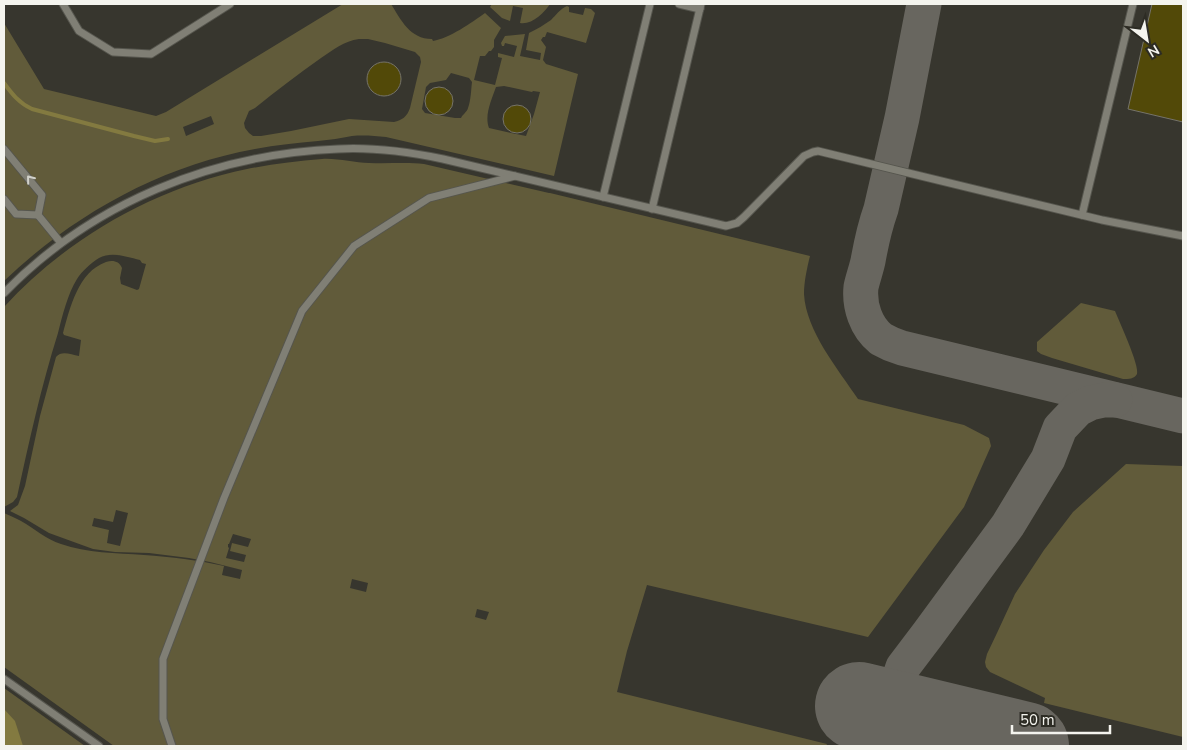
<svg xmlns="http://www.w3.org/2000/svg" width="1187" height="750" viewBox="0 0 1187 750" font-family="'Nunito Sans',sans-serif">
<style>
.green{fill:#615b3a;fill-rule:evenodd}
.water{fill:#837a40}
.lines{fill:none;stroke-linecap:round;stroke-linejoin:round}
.stream{stroke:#837a40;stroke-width:4}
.taxiway{stroke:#68665f;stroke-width:35}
.runway{stroke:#68665f;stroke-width:88}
.building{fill:#524908;stroke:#75736a}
.service-casing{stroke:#56564e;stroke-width:9}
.service{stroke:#807f75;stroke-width:7}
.oneway{stroke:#d1d1ca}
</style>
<rect width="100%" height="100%" fill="#37362e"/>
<g class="green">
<path d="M 343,4 L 391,4 C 401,20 410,39 432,39 L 433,41 C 450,38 471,23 485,13 L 501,28 L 494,40 L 494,47 L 491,51 L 489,51 L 485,56 L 480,56 L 474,80 L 495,85 L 502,58 L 498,57 L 498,53 L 514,57 L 517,46 L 505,43 L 504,46 L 502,46 L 501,43 L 505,36 L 525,34 L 520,56 L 540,60 L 541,53 L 526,50 L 529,33 C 537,29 544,25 551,20 C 556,15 560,9 567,6 L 569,7 L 569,12 L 583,15 L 585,8 L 591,9 L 595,13 L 586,43 L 547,32 L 545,37 L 543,37 L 541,40 L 546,47 L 543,60 L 546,64 L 578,74 L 554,176 L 386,137 C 375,136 364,135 352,136 C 341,138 330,140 318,141 C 297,143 276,145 255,149 C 160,166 73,215 4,281 L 4,23 L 44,89 L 156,116 L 166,112 ZM 359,39 L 368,39 L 385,43 L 415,52 L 420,57 L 421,62 L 410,108 C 407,117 402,120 394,122 L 349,119 L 291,131 L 261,136 L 253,136 L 249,133 L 245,128 L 244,123 L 249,111 L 255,108 C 276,91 298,74 321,58 C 333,50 344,41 359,39 ZM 451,73 L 469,78 L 472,82 C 471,90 471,100 468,108 C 467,112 463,114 461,118 L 455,118 L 425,113 L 422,109 L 426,87 L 430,83 L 446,80 ZM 504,86 L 532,92 L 533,91 L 540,92 L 534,114 L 526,136 L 511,133 L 489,128 C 484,115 492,99 496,87 ZM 211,116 L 214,124 L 186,136 L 183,127 Z"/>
<path d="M 492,4 L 550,4 C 544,13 532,25 520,23 L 523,8 L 513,6 L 510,21 L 502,18 L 490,7 Z"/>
<path d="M 322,159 C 338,158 354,163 369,163 C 387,164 407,162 424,164 L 549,193 L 550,193 L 810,256 C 807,268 804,282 804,294 C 806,331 838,369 858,399 L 964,425 L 989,438 L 991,446 L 964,507 L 868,637 L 647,585 L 627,651 L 617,692 L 827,744 L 826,746 L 114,746 L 4,667 L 4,513 C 10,516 16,518 21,521 C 35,529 46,539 61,544 C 87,553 116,553 144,555 C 171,557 198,560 224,566 L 222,575 L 240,579 L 242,570 L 210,562 L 189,558 L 149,553 L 115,552 L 93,549 L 49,533 L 24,518 L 10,511 L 18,505 L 25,486 L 40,416 L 56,357 C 62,350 71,355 79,356 L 81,340 L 64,335 L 63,333 C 70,308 78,272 106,262 C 113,260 119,261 122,268 L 120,278 L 121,284 L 137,290 L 139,289 L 146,264 L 142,263 L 140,260 C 127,257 112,251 99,258 C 91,263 82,271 77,279 C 68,293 62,317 58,333 C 41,387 29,442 17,497 L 13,502 L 4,507 L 5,495 L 4,494 L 4,307 C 67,238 155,188 247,169 C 272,164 297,161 322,159 ZM 116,510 L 128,513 L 120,546 L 107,543 L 109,530 L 92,526 L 94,518 L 113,522 ZM 233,534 L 251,539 L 248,547 L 232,543 L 230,551 L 246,555 L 244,562 L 226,558 L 229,548 L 228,547 L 228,544 L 229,544 ZM 352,579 L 368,583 L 366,592 L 350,588 ZM 477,609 L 489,612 L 486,620 L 475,617 Z"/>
<path d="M 1081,303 L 1115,311 C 1119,321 1140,366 1137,374 C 1134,379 1129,379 1123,379 L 1052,358 L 1041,354 L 1037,351 L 1037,342 Z"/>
<path d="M 1126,464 L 1183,466 L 1183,737 L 1044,703 L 1045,698 L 990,672 L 986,667 L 985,662 L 987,654 L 997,633 L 1015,594 L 1044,550 L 1073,512 Z"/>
<path d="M 4,688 L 85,746 L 4,746 Z"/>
</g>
<path class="water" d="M 4,709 L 15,721 L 23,746 L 4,746 Z"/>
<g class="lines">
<path class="stream" d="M 4,83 C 12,94 19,103 32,109 L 134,136 L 155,141 L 168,139"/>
<g class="taxiway">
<path d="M 924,4 L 902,118 L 881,209 C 875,226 871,244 868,261 C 866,270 863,278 861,287 C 859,306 866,327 881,339 C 888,343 895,346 902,348 L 1183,416"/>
<path d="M 879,746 L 887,713 L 903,667 L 928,634 L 1008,525 L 1048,459 L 1060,428 L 1078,409 L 1090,403 L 1104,400 L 1115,400"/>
</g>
<path class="runway" d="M 859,706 L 1025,746"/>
</g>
<g class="building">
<path d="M 1152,4 L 1183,4 L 1183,122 L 1128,109 Z"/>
<circle cx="384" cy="79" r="17"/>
<circle cx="439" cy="101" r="14"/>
<circle cx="517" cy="119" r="14"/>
</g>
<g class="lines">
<defs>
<g id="service">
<path d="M 63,4 L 79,31 L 113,52 L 151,54 L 230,4"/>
<path d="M 679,4 L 700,9"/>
<path d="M 4,149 L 42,195 L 38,215 L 61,243"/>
<path d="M 603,197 L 650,4"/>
<path d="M 4,199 L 16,214 L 38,215"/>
<path d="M 652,209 L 701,4"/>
<path d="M 1082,215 L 1133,4"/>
<path d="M 4,293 C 92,203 212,154 338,149 C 373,147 409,152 443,159 L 726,226 L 737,223 L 744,217 L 804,156 L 813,152 L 818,151 L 1102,220 L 1183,236"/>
<path d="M 4,679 L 99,746"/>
<path d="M 172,746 L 163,719 L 163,659 L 224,498 L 302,311 L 354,246 L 429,198 L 515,176"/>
</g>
</defs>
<use href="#service" class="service-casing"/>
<use href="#service" class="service"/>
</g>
<defs><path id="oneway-chevron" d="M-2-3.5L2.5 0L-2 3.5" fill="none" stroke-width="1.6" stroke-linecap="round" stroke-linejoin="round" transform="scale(1.25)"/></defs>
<use class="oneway" href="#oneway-chevron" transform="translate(30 179) rotate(-129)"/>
<rect width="1187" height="750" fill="none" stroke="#f4f4ee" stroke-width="10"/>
<g transform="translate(1147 40) rotate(149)" stroke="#2d2c24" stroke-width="4" paint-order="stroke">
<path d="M0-4L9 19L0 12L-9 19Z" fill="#f4f4ee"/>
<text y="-8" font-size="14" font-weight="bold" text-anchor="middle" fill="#f4f4ee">N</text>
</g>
<path d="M1012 725v8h98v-8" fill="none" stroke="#f4f4ee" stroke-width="2.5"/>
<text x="1020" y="725" font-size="15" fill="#f4f4ee" stroke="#2d2c24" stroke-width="4" paint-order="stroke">50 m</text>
</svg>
